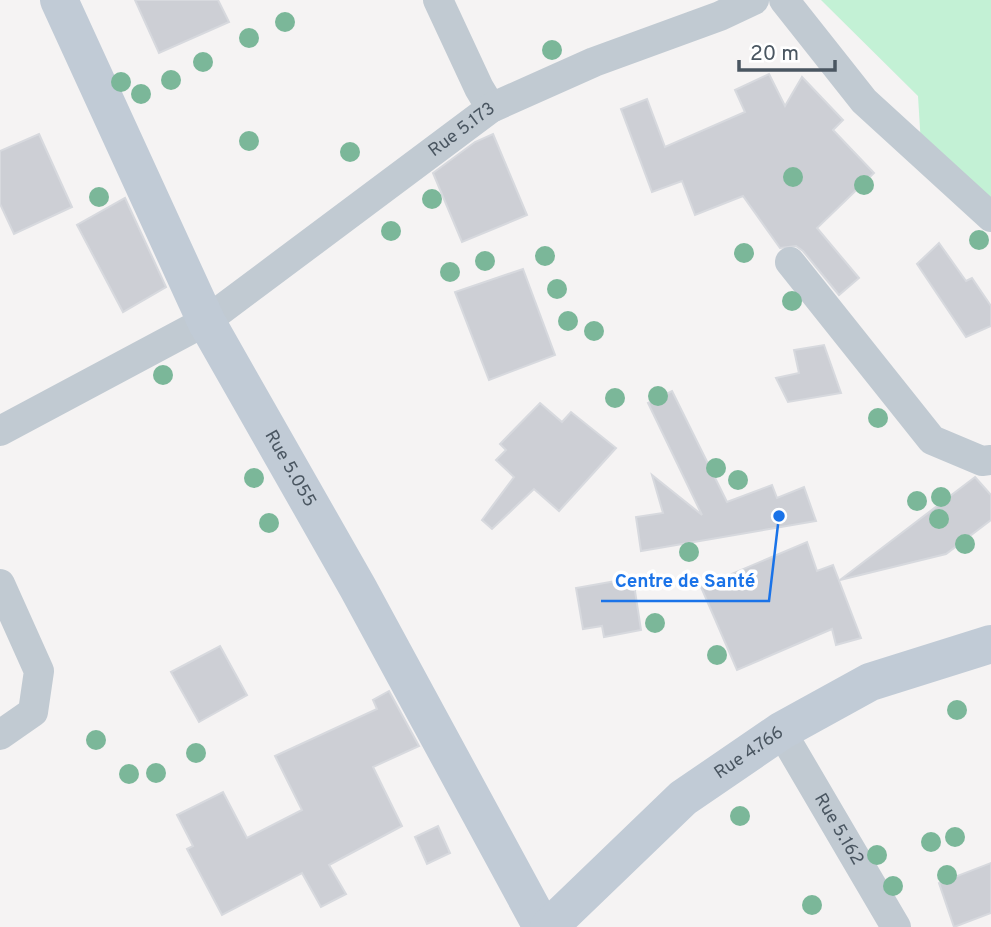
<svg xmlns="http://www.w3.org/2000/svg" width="991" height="927" viewBox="0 0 991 927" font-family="Overpass,sans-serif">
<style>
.green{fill:#c3f1d5}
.building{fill:#cdcfd5;stroke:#d7d9de;stroke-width:2}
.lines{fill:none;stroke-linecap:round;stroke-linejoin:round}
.street{stroke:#c1cad2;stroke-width:30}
.secondary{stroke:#c1cbd6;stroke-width:38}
.tree{fill:#7bb799}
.labels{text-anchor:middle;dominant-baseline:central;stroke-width:7;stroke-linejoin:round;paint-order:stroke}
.street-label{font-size:18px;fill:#4a5661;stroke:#fff}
.leader{fill:none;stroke:#1a73e8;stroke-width:2.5}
.callout-dot{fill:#1a73e8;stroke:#fff;stroke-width:2.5}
.callout-label{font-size:19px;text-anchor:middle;font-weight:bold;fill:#1a73e8;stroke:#fff;stroke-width:7;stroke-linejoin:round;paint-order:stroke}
</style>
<rect width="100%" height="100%" fill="#f5f3f3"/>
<path class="green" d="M 821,0 L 991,0 L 991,203 L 921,145 L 918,96 Z"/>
<g class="building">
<path d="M 135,0 L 218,0 L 229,22 L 159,53 Z"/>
<path d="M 769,74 L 785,106 L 802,77 L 843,120 L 833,130 L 874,173 L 817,228 L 859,278 L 839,295 L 803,251 L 796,246 L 780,248 L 743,196 L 695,215 L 682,181 L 652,192 L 621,109 L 647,99 L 665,147 L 745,112 L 735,90 Z"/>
<path d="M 39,134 L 72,207 L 14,234 L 0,204 L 0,151 Z"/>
<path d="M 493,134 L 527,215 L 462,242 L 433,173 L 475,142 Z"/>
<path d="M 125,198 L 166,287 L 123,312 L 77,225 Z"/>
<path d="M 939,243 L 966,281 L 972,278 L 991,306 L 991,326 L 966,337 L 917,264 Z"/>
<path d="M 523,269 L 555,355 L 489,380 L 455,292 Z"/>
<path d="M 824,345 L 841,393 L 788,402 L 776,378 L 799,373 L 794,350 Z"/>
<path d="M 672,391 L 727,502 L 772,485 L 777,498 L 804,487 L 816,521 L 641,551 L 636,517 L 663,513 L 652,475 L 702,515 L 648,403 Z"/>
<path d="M 540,403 L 562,422 L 571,412 L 616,448 L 559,511 L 534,489 L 492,529 L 482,520 L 514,477 L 496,460 L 506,450 L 500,444 Z"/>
<path d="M 975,477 L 991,495 L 991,520 L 946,554 L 840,580 Z"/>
<path d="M 807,542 L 817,571 L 833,565 L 861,638 L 836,645 L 832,629 L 737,670 L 701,587 Z"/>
<path d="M 633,578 L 641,630 L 604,637 L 602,626 L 583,629 L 576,588 Z"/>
<path d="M 220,646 L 247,695 L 199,722 L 171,672 Z"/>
<path d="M 389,691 L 419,746 L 373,767 L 402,826 L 329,865 L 346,894 L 321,907 L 302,873 L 222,915 L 187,849 L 193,846 L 177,815 L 223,792 L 247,838 L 302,810 L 275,756 L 377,709 L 373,700 Z"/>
<path d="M 438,826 L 450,853 L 427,864 L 415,837 Z"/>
<path d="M 991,863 L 991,913 L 954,927 L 939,883 Z"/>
</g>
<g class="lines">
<g class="street">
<path d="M 438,0 L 479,88 L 491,108"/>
<path d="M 784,0 L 864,101 L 991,217"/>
<path d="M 790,262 L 932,440 L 982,461 L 991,460"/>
<path id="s1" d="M 0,431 L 206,321 L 491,108 L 594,62 L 720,16 L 754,0"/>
<path d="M 0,584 L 39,671 L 33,712 L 0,735"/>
<path id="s2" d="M 781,731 L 896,927"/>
</g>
<g class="secondary">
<path id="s3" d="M 59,0 L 206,321 L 358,588 L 542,927"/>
<path id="s4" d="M 549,927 L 683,798 L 781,731 L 870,682 L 991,644"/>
</g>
</g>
<g class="tree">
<circle cx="285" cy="22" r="10"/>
<circle cx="249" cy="38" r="10"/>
<circle cx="552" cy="50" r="10"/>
<circle cx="203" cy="62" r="10"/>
<circle cx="171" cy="80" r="10"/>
<circle cx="121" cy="82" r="10"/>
<circle cx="141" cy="94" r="10"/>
<circle cx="249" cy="141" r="10"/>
<circle cx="350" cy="152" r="10"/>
<circle cx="793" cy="177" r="10"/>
<circle cx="864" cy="185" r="10"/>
<circle cx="99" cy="197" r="10"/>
<circle cx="432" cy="199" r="10"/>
<circle cx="391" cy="231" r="10"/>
<circle cx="979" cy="240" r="10"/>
<circle cx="744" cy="253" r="10"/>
<circle cx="545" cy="256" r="10"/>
<circle cx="485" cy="261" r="10"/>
<circle cx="450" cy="272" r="10"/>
<circle cx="557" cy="289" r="10"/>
<circle cx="792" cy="301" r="10"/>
<circle cx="568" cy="321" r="10"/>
<circle cx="594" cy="331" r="10"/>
<circle cx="163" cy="375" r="10"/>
<circle cx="658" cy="396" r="10"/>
<circle cx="615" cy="398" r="10"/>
<circle cx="878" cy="418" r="10"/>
<circle cx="716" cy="468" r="10"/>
<circle cx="254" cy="478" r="10"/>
<circle cx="738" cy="480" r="10"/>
<circle cx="941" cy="497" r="10"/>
<circle cx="917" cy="501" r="10"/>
<circle cx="939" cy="519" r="10"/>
<circle cx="269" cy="523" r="10"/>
<circle cx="965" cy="544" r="10"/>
<circle cx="689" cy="552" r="10"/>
<circle cx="655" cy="623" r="10"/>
<circle cx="717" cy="655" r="10"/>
<circle cx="957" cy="710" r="10"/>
<circle cx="96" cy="740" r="10"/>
<circle cx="196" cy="753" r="10"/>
<circle cx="156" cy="773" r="10"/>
<circle cx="129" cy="774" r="10"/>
<circle cx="740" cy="816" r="10"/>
<circle cx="955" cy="837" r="10"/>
<circle cx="931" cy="842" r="10"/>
<circle cx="877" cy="855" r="10"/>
<circle cx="947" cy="875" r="10"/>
<circle cx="893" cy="886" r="10"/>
<circle cx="812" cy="905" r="10"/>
</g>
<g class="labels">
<g class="street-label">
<text stroke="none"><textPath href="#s1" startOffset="553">Rue 5.173</textPath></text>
<text stroke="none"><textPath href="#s3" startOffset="523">Rue 5.055</textPath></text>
<text stroke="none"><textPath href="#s4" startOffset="266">Rue 4.766</textPath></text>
<text stroke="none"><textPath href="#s2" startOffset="114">Rue 5.162</textPath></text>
</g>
</g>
<path class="leader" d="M779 516L769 601H601"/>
<circle class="callout-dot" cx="779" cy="516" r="7"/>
<g class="callout-label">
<text x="685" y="587">Centre de Santé</text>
</g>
<path d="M739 60v10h96v-10" fill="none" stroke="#4a5661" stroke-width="3.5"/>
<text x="750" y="60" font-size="21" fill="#4a5661" stroke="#ffffff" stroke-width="5" paint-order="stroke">20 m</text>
</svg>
